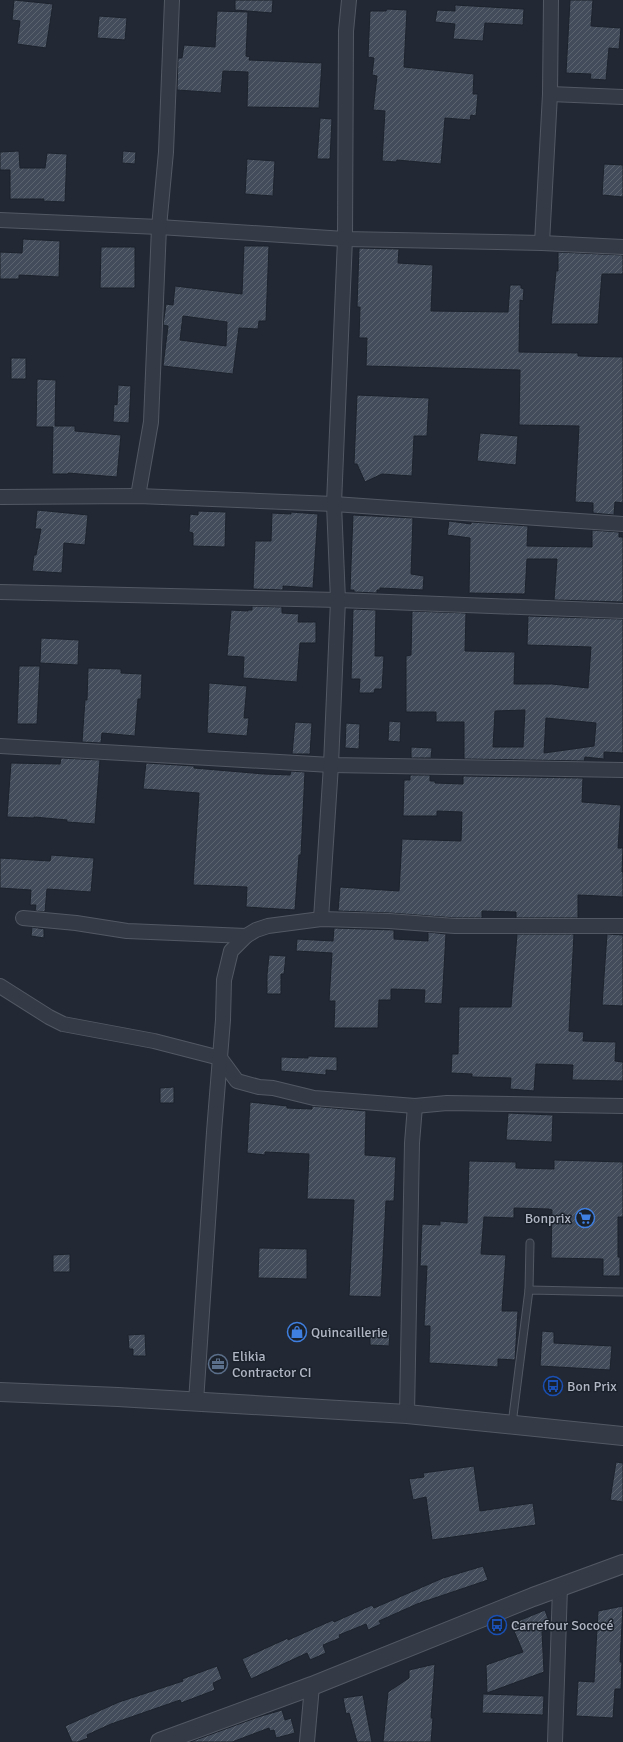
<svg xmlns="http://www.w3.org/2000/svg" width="623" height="1742" viewBox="0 0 623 1742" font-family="Signika,sans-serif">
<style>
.building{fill:url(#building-hatch);stroke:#1d232d;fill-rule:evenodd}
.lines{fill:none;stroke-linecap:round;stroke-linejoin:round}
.service-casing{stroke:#535964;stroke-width:9}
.minor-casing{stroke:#535964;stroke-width:16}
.tertiary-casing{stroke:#535964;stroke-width:20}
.service{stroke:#353b46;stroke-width:7}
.minor{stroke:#353b46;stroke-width:14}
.tertiary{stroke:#353b46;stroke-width:18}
.labels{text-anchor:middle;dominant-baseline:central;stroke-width:3;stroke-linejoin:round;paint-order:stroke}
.poi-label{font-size:14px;fill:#b0b6c3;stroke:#1b212b;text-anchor:start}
</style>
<defs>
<pattern id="building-hatch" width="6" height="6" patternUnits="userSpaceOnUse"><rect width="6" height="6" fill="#434c5a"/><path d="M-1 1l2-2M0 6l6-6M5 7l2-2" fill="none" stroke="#5c6470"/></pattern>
</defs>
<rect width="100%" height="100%" fill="#222935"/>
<g class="building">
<path d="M 14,0 L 53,4 L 46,48 L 17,44 L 20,21 L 12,20 Z"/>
<path d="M 235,0 L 273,0 L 272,13 L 235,10 Z"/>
<path d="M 570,0 L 593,0 L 591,26 L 621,28 L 619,49 L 609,48 L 606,80 L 590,79 L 591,74 L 566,73 Z"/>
<path d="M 455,5 L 524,9 L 523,25 L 485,23 L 483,41 L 453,39 L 455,24 L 435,22 L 437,10 L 455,11 Z"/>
<path d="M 387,9 L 407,10 L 404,67 L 474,74 L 473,94 L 478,94 L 476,116 L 471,115 L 470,120 L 445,118 L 441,164 L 397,160 L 396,162 L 382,161 L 385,111 L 373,110 L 377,76 L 372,75 L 374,58 L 368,57 L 370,11 L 386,11 Z"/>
<path d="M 217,11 L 248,12 L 246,56 L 250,57 L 249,60 L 322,63 L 319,108 L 247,107 L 248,72 L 223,71 L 221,93 L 177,90 L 178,58 L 182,58 L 184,45 L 215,47 Z"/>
<path d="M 99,16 L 127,18 L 125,40 L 97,38 Z"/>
<path d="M 320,118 L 332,119 L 330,159 L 317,159 Z"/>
<path d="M 19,151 L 20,168 L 45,168 L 47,153 L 67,154 L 65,202 L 43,201 L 44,199 L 10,199 L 10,170 L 0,170 L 0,152 Z"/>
<path d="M 123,151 L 136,152 L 135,164 L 122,163 Z"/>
<path d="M 247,159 L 275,161 L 273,196 L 245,194 Z"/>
<path d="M 604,164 L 623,165 L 623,197 L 602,195 Z"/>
<path d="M 23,239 L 60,241 L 59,277 L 19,275 L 19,279 L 0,279 L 0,252 L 22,253 Z"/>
<path d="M 244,246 L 269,246 L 266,321 L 259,321 L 258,329 L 239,328 L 233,374 L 163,366 L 168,326 L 163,325 L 166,304 L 173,305 L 175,286 L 242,294 ZM 183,316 L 227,322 L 226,346 L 180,340 Z"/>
<path d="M 101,247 L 135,247 L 135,288 L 100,288 Z"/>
<path d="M 359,248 L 399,249 L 398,263 L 433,265 L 431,311 L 508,312 L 510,285 L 521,285 L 521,288 L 524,289 L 523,301 L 520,300 L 519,352 L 578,353 L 578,356 L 623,357 L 623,503 L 615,502 L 614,515 L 593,513 L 593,503 L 575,502 L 579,426 L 519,425 L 520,370 L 366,366 L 367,338 L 359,338 L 360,307 L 357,307 Z"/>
<path d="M 558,252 L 623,255 L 623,274 L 602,274 L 598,324 L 551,324 L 556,271 L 558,271 Z"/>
<rect x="11" y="358" width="15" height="21"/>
<path d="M 37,379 L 56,380 L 55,426 L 75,426 L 75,431 L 121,435 L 117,477 L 68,473 L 68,474 L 52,474 L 53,427 L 36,427 Z"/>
<path d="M 118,385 L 131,386 L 129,423 L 113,422 L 114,404 L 117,405 Z"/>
<path d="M 357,395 L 429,398 L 427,436 L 414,436 L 412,476 L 382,474 L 365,482 L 357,464 L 354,464 Z"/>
<path d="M 480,433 L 518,436 L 516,465 L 477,461 Z"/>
<path d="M 37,510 L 88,515 L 85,545 L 64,543 L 62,573 L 32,571 L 34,555 L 36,555 L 41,529 L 35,529 Z"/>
<path d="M 198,511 L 226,512 L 225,547 L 193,546 L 193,533 L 189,532 L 190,514 L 198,515 Z"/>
<path d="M 291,512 L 318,514 L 313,588 L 283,586 L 283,590 L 253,589 L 255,541 L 271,541 L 272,513 L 291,514 Z"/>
<path d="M 353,515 L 413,518 L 411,574 L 424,576 L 423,590 L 380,588 L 380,590 L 377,590 L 377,593 L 354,592 L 354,590 L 350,590 Z"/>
<path d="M 449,521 L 471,524 L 471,522 L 528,526 L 527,546 L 592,547 L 592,530 L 619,532 L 619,537 L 623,537 L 623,602 L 554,600 L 557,559 L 527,559 L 525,594 L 469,593 L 470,538 L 447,535 Z"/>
<path d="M 252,606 L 282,607 L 282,613 L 299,614 L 298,622 L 316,622 L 316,643 L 300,643 L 297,682 L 243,678 L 244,657 L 227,656 L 231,610 L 248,611 L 248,610 L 252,610 Z"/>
<path d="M 353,609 L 376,610 L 375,656 L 384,656 L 382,689 L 375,689 L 374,693 L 359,693 L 360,679 L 351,679 Z"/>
<path d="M 412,611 L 466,613 L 465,651 L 515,652 L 514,684 L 552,684 L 588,688 L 591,647 L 527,645 L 528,616 L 623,619 L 623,753 L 604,752 L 604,759 L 585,757 L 584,761 L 464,759 L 464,722 L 436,722 L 436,712 L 406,712 L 406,656 L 411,655 ZM 525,710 L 523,747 L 493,747 L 495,711 ZM 546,718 L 596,723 L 594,746 L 544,753 Z"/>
<path d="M 41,638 L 79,640 L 78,665 L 40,663 Z"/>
<path d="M 19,666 L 40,666 L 37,724 L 17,724 Z"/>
<path d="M 88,668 L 121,669 L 121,673 L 142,674 L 141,699 L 138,699 L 135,736 L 102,733 L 101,743 L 82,742 L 85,700 L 87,700 Z"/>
<path d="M 209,683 L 247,686 L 244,718 L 249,718 L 247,736 L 207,733 Z"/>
<path d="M 389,721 L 401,722 L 400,742 L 388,741 Z"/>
<path d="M 295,722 L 312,723 L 310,754 L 292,754 Z"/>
<path d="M 346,723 L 360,724 L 359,749 L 345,748 Z"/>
<path d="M 411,747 L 432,748 L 431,758 L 411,758 Z"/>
<path d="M 61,758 L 100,760 L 95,824 L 67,822 L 67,820 L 34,817 L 34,818 L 7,817 L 11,763 L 60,764 Z"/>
<path d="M 146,763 L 194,766 L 194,768 L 264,774 L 290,775 L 291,771 L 305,772 L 301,855 L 299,855 L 295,910 L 246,907 L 247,887 L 193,885 L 199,793 L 143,789 Z"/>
<path d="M 410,775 L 430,775 L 430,781 L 435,781 L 435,783 L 463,784 L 463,776 L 583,778 L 582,802 L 621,805 L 618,848 L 623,848 L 622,872 L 623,872 L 623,897 L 578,895 L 578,918 L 516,918 L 516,912 L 482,911 L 482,918 L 455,918 L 390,913 L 338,911 L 340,887 L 399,891 L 402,839 L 461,841 L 462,812 L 437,811 L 437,816 L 403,816 L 404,780 L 410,780 Z"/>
<path d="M 51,855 L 94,858 L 91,892 L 47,889 L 45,912 L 35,911 L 36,905 L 30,905 L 31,890 L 0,888 L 0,858 L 50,861 Z"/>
<path d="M 32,927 L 44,929 L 44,938 L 31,936 Z"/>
<path d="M 334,928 L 394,930 L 394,939 L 428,941 L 428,932 L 446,934 L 442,1004 L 424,1003 L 425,990 L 391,989 L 391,1000 L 379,1000 L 378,1028 L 334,1028 L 335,1001 L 329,1001 L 332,953 L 296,951 L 297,939 L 333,941 Z"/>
<path d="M 517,934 L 574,934 L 569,1031 L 584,1032 L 583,1041 L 616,1042 L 615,1061 L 623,1062 L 623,1081 L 572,1080 L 573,1065 L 536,1064 L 534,1091 L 510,1089 L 511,1078 L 472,1077 L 472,1074 L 451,1073 L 452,1054 L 458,1054 L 459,1007 L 511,1007 Z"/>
<path d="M 607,934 L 623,935 L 623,1006 L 602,1005 Z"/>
<path d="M 269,955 L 286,956 L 284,974 L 281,974 L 281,994 L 267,994 L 267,975 Z"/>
<path d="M 308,1056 L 337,1057 L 337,1071 L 326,1070 L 326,1075 L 281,1071 L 281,1057 L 308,1058 Z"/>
<path d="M 174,1087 L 174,1103 L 160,1103 L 160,1088 Z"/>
<path d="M 250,1102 L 287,1106 L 287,1108 L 312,1109 L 312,1106 L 366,1111 L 365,1155 L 396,1157 L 394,1201 L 386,1201 L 381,1297 L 349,1296 L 354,1200 L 307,1199 L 309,1154 L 265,1152 L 265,1155 L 247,1153 Z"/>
<path d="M 508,1113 L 553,1115 L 552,1142 L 506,1140 Z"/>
<path d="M 554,1160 L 623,1162 L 623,1217 L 618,1217 L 618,1257 L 620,1257 L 620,1276 L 603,1276 L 603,1259 L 551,1258 L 552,1210 L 549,1209 L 514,1208 L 514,1218 L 484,1217 L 481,1254 L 506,1255 L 502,1311 L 518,1311 L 515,1360 L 498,1359 L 498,1367 L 429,1363 L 430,1326 L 424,1326 L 427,1266 L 420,1266 L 422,1224 L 440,1225 L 440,1221 L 467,1223 L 469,1161 L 516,1162 L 516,1168 L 554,1169 Z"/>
<path d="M 259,1248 L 307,1249 L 307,1279 L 258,1278 Z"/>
<path d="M 70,1254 L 70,1272 L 53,1272 L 53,1255 Z"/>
<path d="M 542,1331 L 554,1332 L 554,1343 L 612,1346 L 610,1370 L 540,1366 Z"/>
<path d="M 370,1332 L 390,1334 L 389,1346 L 370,1345 Z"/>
<path d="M 145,1334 L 146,1356 L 133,1356 L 133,1349 L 129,1349 L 128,1335 Z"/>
<path d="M 616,1462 L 623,1463 L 623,1502 L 610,1500 Z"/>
<path d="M 474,1466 L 480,1511 L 533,1503 L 536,1525 L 432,1540 L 426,1497 L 413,1500 L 409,1479 L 424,1477 L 423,1473 Z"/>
<path d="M 483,1566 L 488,1580 L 417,1604 L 379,1621 L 381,1624 L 368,1630 L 366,1624 L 339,1635 L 340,1638 L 323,1645 L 326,1653 L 310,1660 L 307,1653 L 251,1679 L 242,1659 L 288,1638 L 288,1640 L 333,1620 L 334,1622 L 372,1605 L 374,1608 L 443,1578 Z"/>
<path d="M 623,1606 L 620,1662 L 622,1662 L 621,1689 L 615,1689 L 613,1718 L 576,1716 L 578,1681 L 594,1682 L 598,1611 Z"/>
<path d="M 545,1610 L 550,1624 L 550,1628 L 542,1632 L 544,1672 L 487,1693 L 486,1665 L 523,1652 L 511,1624 Z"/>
<path d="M 435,1664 L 431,1718 L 433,1718 L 431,1742 L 383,1742 L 388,1692 L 409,1678 L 409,1670 Z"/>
<path d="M 217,1666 L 222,1679 L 213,1683 L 215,1690 L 181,1703 L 180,1700 L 111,1724 L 87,1735 L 88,1738 L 78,1742 L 72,1742 L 65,1726 L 119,1702 L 183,1681 L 182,1679 Z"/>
<path d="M 483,1694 L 544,1696 L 543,1715 L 482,1713 Z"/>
<path d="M 363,1695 L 372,1742 L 357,1742 L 349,1713 L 346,1714 L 343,1698 Z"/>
<path d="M 282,1710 L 285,1720 L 291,1718 L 295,1733 L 276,1738 L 274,1730 L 270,1731 L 269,1728 L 232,1742 L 190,1742 L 258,1717 Z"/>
</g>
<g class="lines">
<defs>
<g id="service">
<path d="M 529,1290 L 530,1243"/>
<path d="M 512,1424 L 529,1290 L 623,1292"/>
</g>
<g id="minor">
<path d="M 550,94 L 623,97"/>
<path d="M 0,220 L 159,227 L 345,239 L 542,243 L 623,247"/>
<path d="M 542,243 L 550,94 L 551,0"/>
<path d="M 138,496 L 151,422 L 159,227 L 166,152 L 172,0"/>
<path d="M 0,497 L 138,496 L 334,504 L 623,524"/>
<path d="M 0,592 L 338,600 L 623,611"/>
<path d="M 0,746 L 331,765 L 623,770"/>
<path d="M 23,918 L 76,923 L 127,931 L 246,936"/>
<path d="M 321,919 L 331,765 L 338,600 L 334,504 L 345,239 L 346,31 L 349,0"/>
<path d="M 0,986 L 49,1017 L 63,1024 L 154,1041 L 220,1058 L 237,1081 L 259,1087 L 273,1088 L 314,1098 L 415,1106 L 447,1103 L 623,1106"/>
<path d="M 196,1402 L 214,1132 L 223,1020 L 224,980 L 231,951 L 246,936 L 256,930 L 268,926 L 321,919 L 389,921 L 455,926 L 623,926"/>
<path d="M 407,1414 L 412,1143 L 415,1106"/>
<path d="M 307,1742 L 312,1686"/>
<path d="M 555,1742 L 560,1587"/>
</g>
<g id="tertiary">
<path d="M 0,1392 L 118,1397 L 407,1414 L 623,1436"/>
<path d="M 160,1742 L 312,1686 L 533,1597 L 623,1564"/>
</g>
</defs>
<use href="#service" class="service-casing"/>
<use href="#minor" class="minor-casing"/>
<use href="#tertiary" class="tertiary-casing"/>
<use href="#service" class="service"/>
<use href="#minor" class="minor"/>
<use href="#tertiary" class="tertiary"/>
</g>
<defs>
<symbol id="supermarket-ring" viewBox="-11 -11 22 22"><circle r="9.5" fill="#1b212b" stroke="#3f7fe0" stroke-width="1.5"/><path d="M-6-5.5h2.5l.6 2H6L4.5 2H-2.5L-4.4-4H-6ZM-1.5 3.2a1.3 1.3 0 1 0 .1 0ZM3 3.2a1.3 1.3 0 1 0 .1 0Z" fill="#3f7fe0"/></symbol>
<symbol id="shop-ring" viewBox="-11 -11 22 22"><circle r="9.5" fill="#1b212b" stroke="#3f7fe0" stroke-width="1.5"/><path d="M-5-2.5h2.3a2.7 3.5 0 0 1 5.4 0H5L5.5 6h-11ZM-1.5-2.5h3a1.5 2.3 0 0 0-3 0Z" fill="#3f7fe0"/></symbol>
<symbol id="office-ring" viewBox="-11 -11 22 22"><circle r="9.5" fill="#1b212b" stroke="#5c6f8a" stroke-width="1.5"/><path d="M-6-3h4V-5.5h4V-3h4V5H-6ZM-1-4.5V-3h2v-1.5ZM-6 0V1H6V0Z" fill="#5c6f8a"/></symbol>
<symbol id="bus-ring" viewBox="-11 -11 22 22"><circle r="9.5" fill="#1b212b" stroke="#1a4fb4" stroke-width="1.5"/><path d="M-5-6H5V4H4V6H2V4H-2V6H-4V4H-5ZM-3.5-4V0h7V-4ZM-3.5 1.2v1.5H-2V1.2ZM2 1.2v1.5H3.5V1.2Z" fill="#1a4fb4"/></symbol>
</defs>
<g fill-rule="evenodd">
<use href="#supermarket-ring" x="574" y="1207" width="22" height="22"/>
<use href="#shop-ring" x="286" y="1321" width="22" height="22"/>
<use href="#office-ring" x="207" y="1353" width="22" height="22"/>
<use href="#bus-ring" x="542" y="1375" width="22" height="22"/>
<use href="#bus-ring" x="486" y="1614" width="22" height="22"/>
</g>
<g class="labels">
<g class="poi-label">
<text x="571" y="1218" text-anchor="end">Bonprix</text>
<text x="311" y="1332">Quincaillerie</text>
<text x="232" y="1356">Elikia<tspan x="232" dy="16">Contractor CI</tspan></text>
<text x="567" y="1386">Bon Prix</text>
<text x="511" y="1625">Carrefour Sococé</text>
</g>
</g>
</svg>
